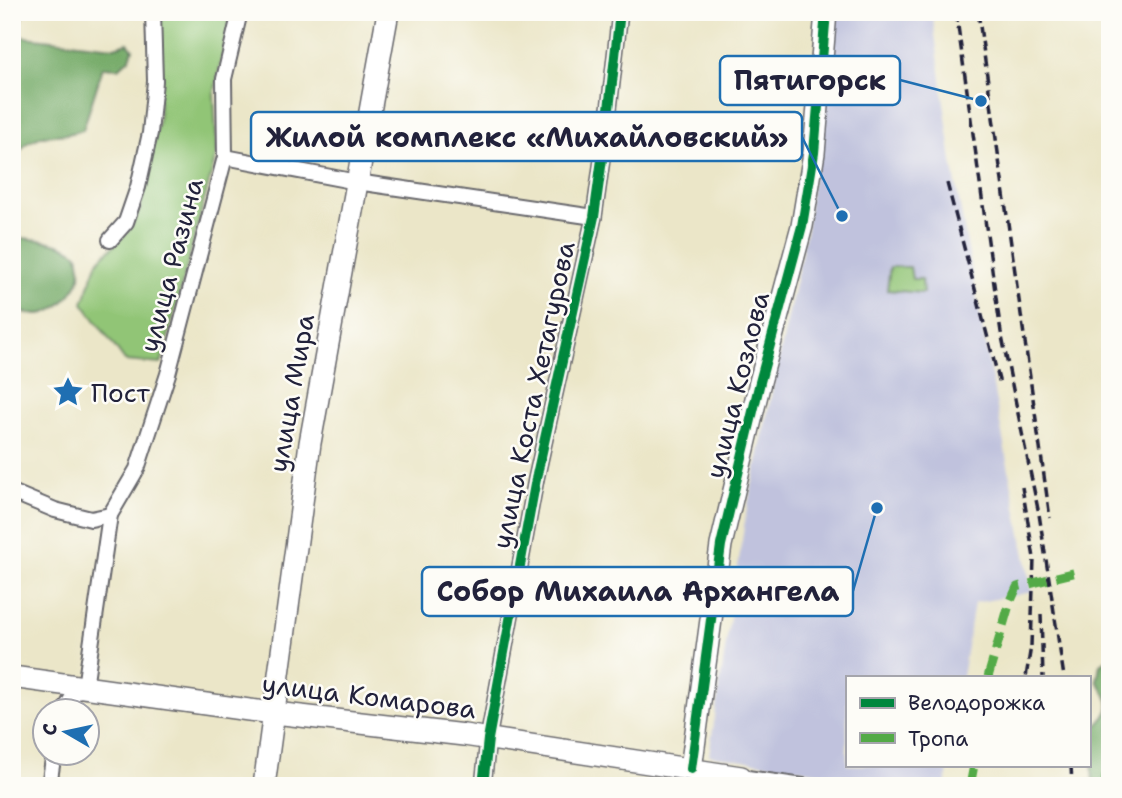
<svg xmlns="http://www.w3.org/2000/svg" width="1122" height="798" viewBox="0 0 1122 798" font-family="'Shantell Sans',sans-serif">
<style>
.industrial{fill:#c0c2dd}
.green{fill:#91c576;stroke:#5a7458;stroke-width:2}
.forest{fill:#74aa67;stroke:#4b6651;stroke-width:2}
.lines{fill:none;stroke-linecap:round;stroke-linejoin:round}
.street-casing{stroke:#68676c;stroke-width:18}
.secondary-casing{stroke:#68676c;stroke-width:24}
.street{stroke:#fff;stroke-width:14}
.secondary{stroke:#fff;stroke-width:21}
.rail{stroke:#22223b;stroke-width:3.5;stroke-dasharray:10 5;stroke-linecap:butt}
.quiet{stroke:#53aa46;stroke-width:9;stroke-dasharray:18 9;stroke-linecap:butt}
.cycleway-casing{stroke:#fdfcf7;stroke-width:15}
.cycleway{stroke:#00873e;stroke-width:10}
.labels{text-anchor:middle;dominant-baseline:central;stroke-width:5;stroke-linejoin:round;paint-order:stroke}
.street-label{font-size:26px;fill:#22223b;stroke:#fdfcf7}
.poi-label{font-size:26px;fill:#22223b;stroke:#fdfcf7;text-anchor:start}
.leader{fill:none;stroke:#1f6fb2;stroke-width:2.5}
.callout-dot{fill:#1f6fb2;stroke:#fdfcf7;stroke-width:2.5}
.callout{fill:#fdfcf7;stroke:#1f6fb2;stroke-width:2.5}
.callout-label{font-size:28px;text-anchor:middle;font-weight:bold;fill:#22223b}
</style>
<rect width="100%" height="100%" fill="#fdfcf7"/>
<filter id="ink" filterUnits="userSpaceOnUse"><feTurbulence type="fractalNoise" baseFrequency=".0143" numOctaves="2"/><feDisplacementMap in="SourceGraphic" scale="14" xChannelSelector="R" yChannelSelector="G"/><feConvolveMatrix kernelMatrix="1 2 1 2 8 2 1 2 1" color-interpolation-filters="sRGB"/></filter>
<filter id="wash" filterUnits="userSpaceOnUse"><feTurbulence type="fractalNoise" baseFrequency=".00686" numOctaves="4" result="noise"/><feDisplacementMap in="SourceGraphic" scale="28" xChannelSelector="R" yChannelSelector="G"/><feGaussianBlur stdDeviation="1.57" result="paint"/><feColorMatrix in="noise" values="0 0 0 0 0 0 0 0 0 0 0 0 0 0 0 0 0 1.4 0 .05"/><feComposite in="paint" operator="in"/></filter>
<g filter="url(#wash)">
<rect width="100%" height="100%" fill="#ebe6c8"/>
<path class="industrial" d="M 832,12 L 932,12 L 952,162 L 989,365 L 1032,592 L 974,603 L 962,677 L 847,677 L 847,765 L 949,765 L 945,786 L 908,786 L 709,755 L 746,514 L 807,228 Z"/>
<g class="green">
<path d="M 159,12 L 231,12 L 214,95 L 217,152 L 161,364 L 125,361 L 83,303 L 98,261 L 128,232 L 140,210 L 159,118 Z"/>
<path d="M 890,267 L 910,267 L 912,279 L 922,279 L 923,293 L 887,290 Z"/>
</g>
<g class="forest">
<path d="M 12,12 L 24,12 L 16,36 L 114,47 L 128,43 L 133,49 L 130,58 L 119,68 L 103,67 L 83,130 L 68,134 L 42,136 L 27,143 L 12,160 Z"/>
<path d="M 12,237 C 35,239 58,240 78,254 C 79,261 81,270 80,277 C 77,292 55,313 40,314 C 32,314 24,313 17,312 L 12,329 Z"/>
<path d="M 1107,660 L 1110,660 L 1110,786 L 1093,786 L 1091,741 L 1093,728 C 1114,712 1112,701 1097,681 L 1100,664 Z"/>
</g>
</g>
<g filter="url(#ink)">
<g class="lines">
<defs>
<g id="street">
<path d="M 225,157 L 357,182 L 594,217"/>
<path d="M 110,240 L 126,222 L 138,187 L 150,133 L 155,81 L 153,12"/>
<path d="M 12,492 L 55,510 L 91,519 L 110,515"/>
<path d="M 85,687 L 110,515 L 137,469 L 168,374 L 225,157 L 224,79 L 240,12"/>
<path d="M 65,710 L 78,687"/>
<path d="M 741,777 L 803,786"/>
<path d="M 49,786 L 54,752"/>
<path d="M 483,786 L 488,739 L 536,479 L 594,217 L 609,109 L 620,12"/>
</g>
<g id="secondary">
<path d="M 12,677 L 249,710 L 464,735 L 741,777 L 740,786"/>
<path d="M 691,769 L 721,545 L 760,382 L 802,226 L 814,153 L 826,12"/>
<path d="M 264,786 L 310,443 L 388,12"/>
</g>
</defs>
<use href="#street" class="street-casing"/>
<use href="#secondary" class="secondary-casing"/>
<use href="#street" class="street"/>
<use href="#secondary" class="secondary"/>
<g class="rail">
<path d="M 956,12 L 995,291 L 1001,332 L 1039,514 L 1064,677"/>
<path d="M 978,12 L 1050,518"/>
<path d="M 947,183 L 1000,384"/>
<path d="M 1022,487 L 1034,558 L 1031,646 L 1026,677"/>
<path d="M 1041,614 L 1043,677"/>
<path d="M 1071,765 L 1072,786"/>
</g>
<g class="quiet">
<path d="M 988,677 L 1009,605 L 1017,587 L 1081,571"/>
<path d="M 970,786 L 974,765"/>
<path d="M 1105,786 L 1110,746"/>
</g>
<defs>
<g id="cycleway">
<path d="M 691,769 L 721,545 L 760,382 L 802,226 L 814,153 L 826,12"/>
<path d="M 483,786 L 488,739 L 536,479 L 594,217 L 609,109 L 620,12"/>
</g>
</defs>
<use href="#cycleway" class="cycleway-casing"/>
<use href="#cycleway" class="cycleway"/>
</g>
</g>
<defs>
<symbol id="sight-bare" viewBox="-9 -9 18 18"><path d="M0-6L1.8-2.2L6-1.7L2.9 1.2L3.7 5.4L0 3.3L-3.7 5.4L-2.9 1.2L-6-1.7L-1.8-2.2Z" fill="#1f6fb2" stroke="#fdfcf7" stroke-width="2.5" paint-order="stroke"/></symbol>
</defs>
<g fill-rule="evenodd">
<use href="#sight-bare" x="46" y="370" width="44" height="44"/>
</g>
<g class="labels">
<g class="street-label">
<text transform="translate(171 265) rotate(-75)">улица Разина</text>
<text transform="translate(737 385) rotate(-76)">улица Козлова</text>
<text transform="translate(291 393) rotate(-80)">улица Мира</text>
<text transform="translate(533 395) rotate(-78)">улица Коста Хетагурова</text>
<text transform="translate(369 696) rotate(7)">улица Комарова</text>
</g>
<g class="poi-label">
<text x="91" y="392">Пост</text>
</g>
</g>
<path class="leader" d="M981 101L900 80M842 216L802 137M877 508L853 591"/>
<g class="callout-dot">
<circle cx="981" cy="101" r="7"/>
<circle cx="842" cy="216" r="7"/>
<circle cx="877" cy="508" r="7"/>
</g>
<g class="callout">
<rect x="720" y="56" width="180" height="49" rx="7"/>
<rect x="251" y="112" width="551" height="49" rx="7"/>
<rect x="422" y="567" width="431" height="49" rx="7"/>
</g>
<g class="callout-label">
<text x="810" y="90">Пятигорск</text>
<text x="527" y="147">Жилой комплекс «Михайловский»</text>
<text x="638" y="601">Собор Михаила Архангела</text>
</g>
<rect width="1122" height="798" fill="none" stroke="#fdfcf7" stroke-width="42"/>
<rect x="846" y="676" width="245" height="91" fill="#fdfcf7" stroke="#a5a5ac" stroke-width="2"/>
<rect x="860" y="698" width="35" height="10" fill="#00873e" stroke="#a5a5ac" stroke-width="2"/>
<text x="908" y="710" font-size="21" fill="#22223b">Велодорожка</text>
<rect x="860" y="733" width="35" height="10" fill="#53aa46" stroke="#a5a5ac" stroke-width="2"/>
<text x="908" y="746" font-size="21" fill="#22223b">Тропа</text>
<g transform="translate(66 732) rotate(279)"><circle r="33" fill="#fdfcf7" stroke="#a5a5ac" stroke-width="2"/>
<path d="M0-5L12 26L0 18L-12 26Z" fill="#1f6fb2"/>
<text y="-10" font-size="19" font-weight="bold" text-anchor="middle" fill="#22223b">С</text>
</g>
</svg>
